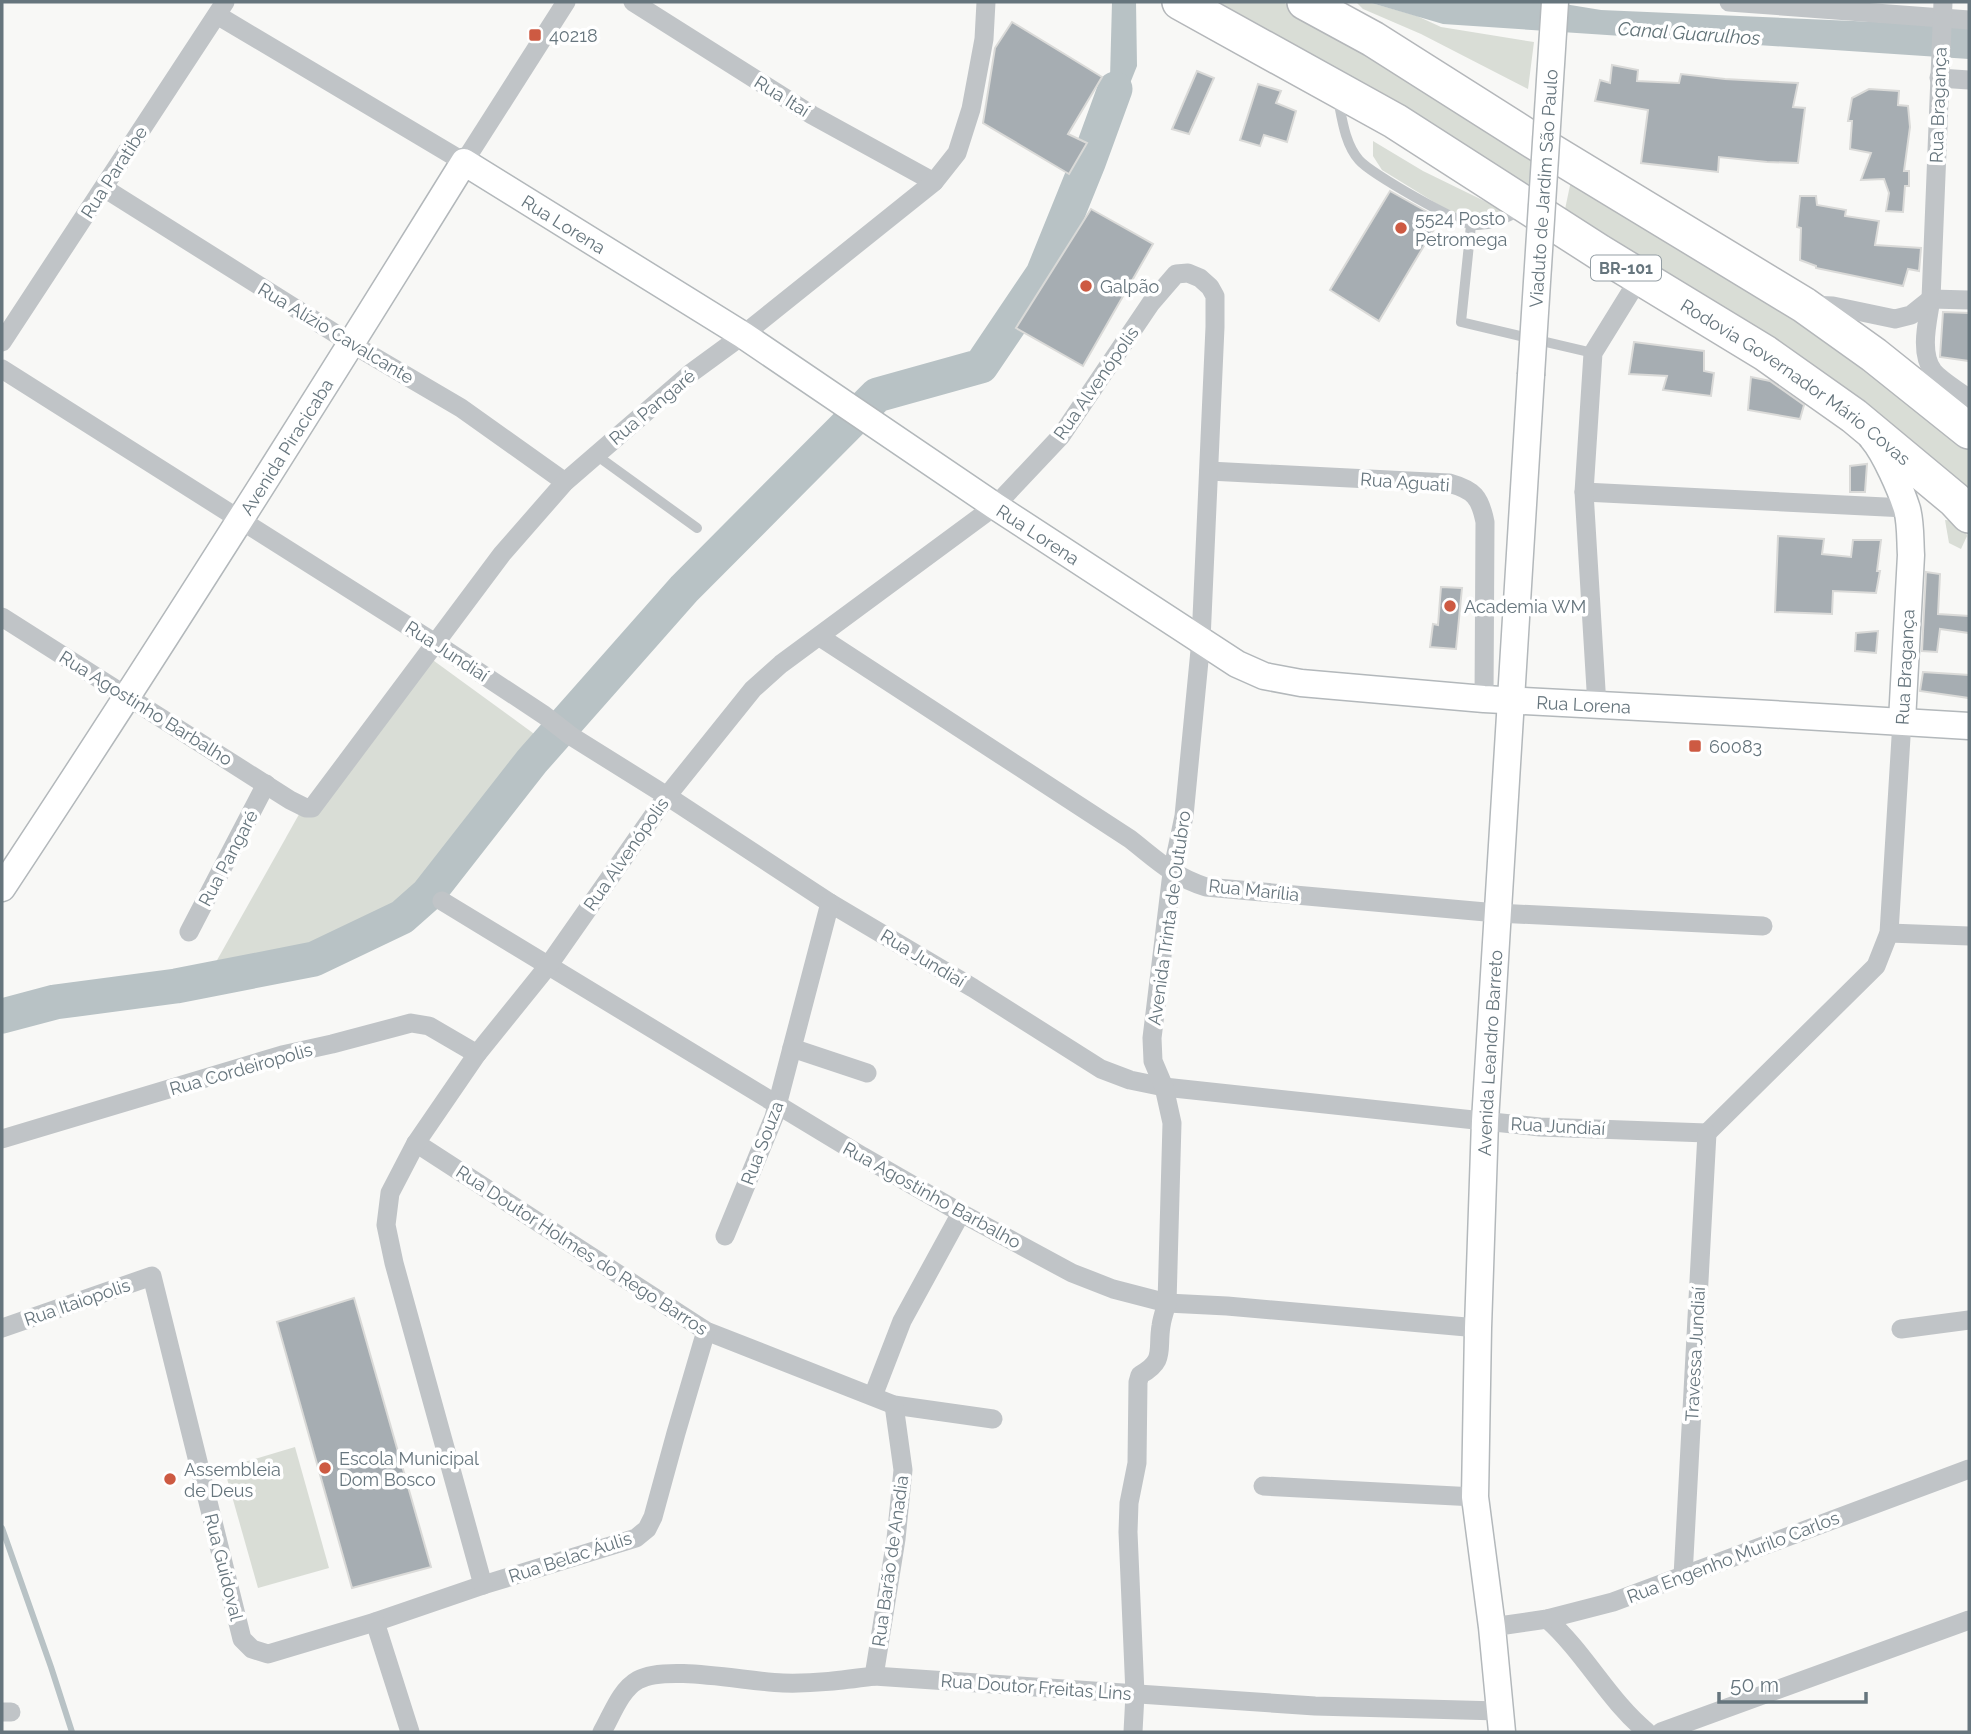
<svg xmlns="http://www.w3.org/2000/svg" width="1971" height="1734" viewBox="0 0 1971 1734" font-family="Raleway,sans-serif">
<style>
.green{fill:#d9ddd6}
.water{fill:#b8c2c5}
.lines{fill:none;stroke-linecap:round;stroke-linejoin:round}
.stream{stroke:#b8c2c5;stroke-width:6}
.river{stroke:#b8c2c5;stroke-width:35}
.building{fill:#a6adb2;stroke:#dadad8;stroke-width:2}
.secondary-casing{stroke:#b3b8bb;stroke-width:29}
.highway-casing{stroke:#b4b7ba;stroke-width:38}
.lane{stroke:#c0c4c7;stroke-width:10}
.street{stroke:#c0c4c7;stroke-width:19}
.secondary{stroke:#fff;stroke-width:26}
.highway{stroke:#fff;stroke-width:35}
.secondary-bridge-casing{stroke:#b3b8bb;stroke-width:29;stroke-linecap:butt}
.secondary-bridge{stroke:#fff;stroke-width:26}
.poi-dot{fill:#cd5a42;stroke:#fff;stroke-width:2.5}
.labels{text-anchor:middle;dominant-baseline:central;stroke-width:7;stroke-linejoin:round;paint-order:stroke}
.shield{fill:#fff;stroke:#949ea4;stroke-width:2}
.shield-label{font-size:16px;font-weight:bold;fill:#66757d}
.poi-label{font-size:18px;fill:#66757d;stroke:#fff;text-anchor:start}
.street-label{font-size:18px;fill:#66757d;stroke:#fff}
.water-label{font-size:19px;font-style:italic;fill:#627378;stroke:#fff}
</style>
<rect width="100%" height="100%" fill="#f8f8f6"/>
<g class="green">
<path d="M 1212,2 L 1283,2 L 1535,154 L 1527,192 Z"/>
<path d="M 1356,2 L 1368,2 L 1417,16 L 1441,27 L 1534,42 L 1528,89 L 1421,34 L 1363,9 Z"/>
<path d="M 1373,141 L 1423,171 L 1509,213 L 1471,220 L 1442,207 L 1382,170 L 1373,156 Z"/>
<path d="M 1572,176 L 1788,312 L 1969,448 L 1969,506 L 1564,214 Z"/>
<path d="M 1945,520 L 1955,521 L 1965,528 L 1967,536 L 1961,549 L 1949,543 Z"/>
<path d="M 430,658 L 537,736 L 428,894 L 311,943 L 216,962 L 302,809 Z"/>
<path d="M 295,1447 L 329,1568 L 258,1588 L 224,1468 Z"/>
</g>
<g class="water">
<path d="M 1112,2 L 1136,2 L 1137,66 L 1108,138 L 1093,127 L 1110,78 Z"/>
<path d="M 1368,2 L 1552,2 L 1601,10 L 1969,26 L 1969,59 L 1443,24 Z"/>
</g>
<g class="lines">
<path class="stream" d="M 2,1528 L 51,1667 L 72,1732"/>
<path class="river" d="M 2,1016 L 55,1002 L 176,986 L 314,959 L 402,917 L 428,894 L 532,761 L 684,589 L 877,395 L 981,366 L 1043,274 L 1088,163 L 1115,89"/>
</g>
<g class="building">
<path d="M 1012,22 L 1102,77 L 1068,134 L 1087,143 L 1069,174 L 983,123 L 995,48 Z"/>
<path d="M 1612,65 L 1638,70 L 1637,81 L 1679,83 L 1681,74 L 1725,79 L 1798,83 L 1793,107 L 1805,108 L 1798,163 L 1767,162 L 1719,157 L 1718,172 L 1641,163 L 1648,110 L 1595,101 L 1600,80 L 1610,83 Z"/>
<path d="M 1197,71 L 1214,78 L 1189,134 L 1172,129 Z"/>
<path d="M 1258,84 L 1281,91 L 1276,103 L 1296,111 L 1287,142 L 1264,135 L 1260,146 L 1240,140 Z"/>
<path d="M 1869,89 L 1899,91 L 1898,105 L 1908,106 L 1910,127 L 1904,171 L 1909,171 L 1909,186 L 1905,186 L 1903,212 L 1886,211 L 1889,193 L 1884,179 L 1861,180 L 1871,153 L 1850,149 L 1852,121 L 1848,121 L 1852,98 Z"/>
<path d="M 1390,191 L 1440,219 L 1379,321 L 1330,290 Z"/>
<path d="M 1800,196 L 1816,196 L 1817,205 L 1846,210 L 1845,216 L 1879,221 L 1875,245 L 1921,248 L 1919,271 L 1908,269 L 1903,286 L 1816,268 L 1816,266 L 1800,260 L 1801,228 L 1797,227 Z"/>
<path d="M 1091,209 L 1153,244 L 1083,366 L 1016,328 Z"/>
<path d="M 1943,312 L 1969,313 L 1969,361 L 1940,357 Z"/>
<path d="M 1634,342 L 1704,351 L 1704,371 L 1714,373 L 1711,396 L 1663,390 L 1667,376 L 1629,374 Z"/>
<path d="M 1751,377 L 1770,381 L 1804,405 L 1800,419 L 1748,410 Z"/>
<path d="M 1867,464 L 1865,492 L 1850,492 L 1850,466 Z"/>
<path d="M 1778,536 L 1824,539 L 1822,554 L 1851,557 L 1853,540 L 1881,540 L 1877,571 L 1880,571 L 1876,593 L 1833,591 L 1832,614 L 1775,612 Z"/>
<path d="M 1926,572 L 1940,574 L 1938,614 L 1969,616 L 1969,633 L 1940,629 L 1937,652 L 1922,651 Z"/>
<path d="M 1441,587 L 1462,588 L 1456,649 L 1430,647 L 1433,624 L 1438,625 Z"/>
<path d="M 1878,631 L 1876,653 L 1855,651 L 1856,633 Z"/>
<path d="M 1923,672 L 1969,675 L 1969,698 L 1920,691 Z"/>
<path d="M 354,1298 L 431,1567 L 352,1588 L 277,1322 Z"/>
</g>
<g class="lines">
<defs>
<g id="secondary">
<path d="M 1872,438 C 1885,453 1901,490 1907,509 C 1911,524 1910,540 1911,555 L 1902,721"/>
<path id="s1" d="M 2,888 C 160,649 313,406 464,162 L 743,335 L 995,506 L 1237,664 L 1264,676 L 1301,683 L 1484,699 L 1753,713 L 1969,726"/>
<path id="s2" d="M 1502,1732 L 1492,1627 L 1475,1497 L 1478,1328 L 1485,1121 L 1531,375"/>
</g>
<g id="highway">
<path id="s3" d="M 1180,2 L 1395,121 L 1599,252 L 1765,353 L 1854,416 L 1955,500 L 1969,515"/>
<path d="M 1305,2 L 1373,39 L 1529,138 L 1804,305 L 1874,355 L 1969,431"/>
</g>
</defs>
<use href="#secondary" class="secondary-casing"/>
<use href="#highway" class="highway-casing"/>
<g class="lane">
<path d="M 1338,99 C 1342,119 1345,144 1359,160 C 1370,173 1460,225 1475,225 C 1492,226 1505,218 1520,211"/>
<path d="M 1471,225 L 1461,322 L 1593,353"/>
<path d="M 596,455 L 697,528"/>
</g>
<g class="street">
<path d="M 633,2 L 812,115 L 934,182"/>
<path d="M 1729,2 L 1969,20"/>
<path d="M 1943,2 L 1931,299 C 1928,320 1919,352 1933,371 C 1941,381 1959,391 1969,399"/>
<path d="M 217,15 L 464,162 L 566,2"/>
<path d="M 1939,78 L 1969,80"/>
<path d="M 104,188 L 352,344 L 461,408 L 565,482"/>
<path d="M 1931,299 L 1969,300"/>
<path d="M 1810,305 L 1833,306 L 1895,319 L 1911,315 L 1931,299"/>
<path d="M 2,342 L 225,2"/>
<path d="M 2,369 L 435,643 L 544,715 L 571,736 L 667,796 L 830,903 L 973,988 L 1101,1069 L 1130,1080 L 1164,1087 L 1540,1127 L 1707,1133 L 1876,966 L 1889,933 L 1902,721"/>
<path d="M 1209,471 L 1449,483 C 1474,490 1480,497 1485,522 L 1484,699"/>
<path d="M 1584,492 L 1906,508"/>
<path d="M 2,617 L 290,800 L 306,808 L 312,808 L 502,554 L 565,482 L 691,373 L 743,335 L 934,182 L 957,153 L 971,109 L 984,39 L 986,2"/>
<path d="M 820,637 L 1130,839 C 1157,860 1172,876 1206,887 L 1497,913 L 1763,926"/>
<path d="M 1597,706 L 1584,492 L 1593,353 L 1640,277"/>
<path d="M 442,901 L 862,1156 L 961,1213 L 1072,1273 L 1113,1289 L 1167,1303 L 1227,1306 L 1478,1328"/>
<path d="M 830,903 L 792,1048 L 867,1073"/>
<path d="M 189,932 L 266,784"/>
<path d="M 1889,933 L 1969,936"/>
<path d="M 2,1139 L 282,1055 L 332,1044 L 411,1023 L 429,1026 L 477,1054"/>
<path d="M 416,1143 L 706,1331 L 894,1405 L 993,1419"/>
<path d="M 725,1236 L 774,1117 L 792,1048"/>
<path d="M 2,1328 L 152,1276 L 242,1639 L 252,1649 L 268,1654 L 375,1622 L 483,1585 L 636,1538 L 647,1529 L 653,1517 L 676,1433 L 706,1331"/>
<path d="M 1901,1329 L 1969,1320"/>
<path d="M 873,1396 L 902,1321 L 961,1213"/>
<path d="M 1263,1486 L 1475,1497"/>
<path d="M 1683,1576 L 1707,1133"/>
<path d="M 483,1585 L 394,1263 L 386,1225 L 390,1193 L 416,1143 L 477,1054 L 548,966 L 667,796 L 753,689 L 781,664 L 995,506 L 1061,436 L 1151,303 L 1176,274 L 1188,273 L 1200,278 L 1210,287 L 1215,296 L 1215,327 L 1201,640 L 1184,816 L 1172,873 L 1152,1038 L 1153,1061 L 1164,1087 L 1172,1123 L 1167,1303 C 1165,1310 1162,1318 1161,1326 C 1157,1350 1166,1361 1140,1375 L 1138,1382 L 1137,1463 L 1129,1503 L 1128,1532 L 1135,1694 L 1133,1732"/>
<path d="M 1547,1619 C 1586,1654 1608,1700 1647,1732"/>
<path d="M 375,1622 L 410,1732"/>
<path d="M 1492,1627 L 1547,1619 L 1613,1602 L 1969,1469"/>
<path d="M 874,1676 L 896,1539 L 903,1470 L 894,1405"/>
<path d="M 2,1712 L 11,1712"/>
<path d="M 602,1732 C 612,1715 620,1690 638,1680 C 667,1664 747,1682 783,1683 C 814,1684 844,1680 874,1676 L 1315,1706 L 1499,1711"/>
<path d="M 1661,1732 L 1969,1620"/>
</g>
<use href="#secondary" class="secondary"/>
<use href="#highway" class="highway"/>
<defs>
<g id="secondary-bridge">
<path id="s4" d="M 1531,375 L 1555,2"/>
</g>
</defs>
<use href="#secondary-bridge" class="secondary-bridge-casing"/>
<use href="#secondary-bridge" class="secondary-bridge"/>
</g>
<g class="poi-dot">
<rect x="528" y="28" width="14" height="14" rx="3.5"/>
<circle cx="1401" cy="228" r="7"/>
<circle cx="1086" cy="286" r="7"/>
<circle cx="1450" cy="606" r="7"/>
<rect x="1688" y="739" width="14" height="14" rx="3.5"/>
<circle cx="325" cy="1468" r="7"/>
<circle cx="170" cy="1479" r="7"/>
</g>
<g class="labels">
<rect class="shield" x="1591" y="255.5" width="70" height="25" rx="5"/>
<g class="shield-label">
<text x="1626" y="268">BR-101</text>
</g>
<g class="poi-label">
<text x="549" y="35">40218</text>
<text x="1415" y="218">5524 Posto<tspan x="1415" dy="21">Petromega</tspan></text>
<text x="1100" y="286">Galpão</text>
<text x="1464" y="606">Academia WM</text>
<text x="1709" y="746">60083</text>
<text x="339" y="1458">Escola Municipal<tspan x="339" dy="21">Dom Bosco</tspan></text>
<text x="184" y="1469">Assembleia<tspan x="184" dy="21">de Deus</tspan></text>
</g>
<g class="street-label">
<text transform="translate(782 96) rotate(32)">Rua Itaí</text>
<text transform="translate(1938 105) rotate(-88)">Rua Bragança</text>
<text transform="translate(114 172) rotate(-57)">Rua Paratibe</text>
<text stroke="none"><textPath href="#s4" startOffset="187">Viaduto de Jardim São Paulo</textPath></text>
<text stroke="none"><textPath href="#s1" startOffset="978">Rua Lorena</textPath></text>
<text transform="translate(336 333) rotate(31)">Rua Alízio Cavalcante</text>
<text stroke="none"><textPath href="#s3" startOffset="724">Rodovia Governador Mário Covas</textPath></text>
<text transform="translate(1096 383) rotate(-55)">Rua Alvenópolis</text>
<text transform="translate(652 407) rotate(-40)">Rua Pangaré</text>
<text stroke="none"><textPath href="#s1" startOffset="525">Avenida Piracicaba</textPath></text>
<text transform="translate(1405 482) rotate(4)">Rua Aguati</text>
<text stroke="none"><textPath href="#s1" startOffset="1545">Rua Lorena</textPath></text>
<text transform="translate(447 651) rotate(33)">Rua Jundiaí</text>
<text transform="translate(1905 667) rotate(-87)">Rua Bragança</text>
<text stroke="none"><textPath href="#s1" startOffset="2133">Rua Lorena</textPath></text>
<text transform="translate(146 708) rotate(32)">Rua Agostinho Barbalho</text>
<text transform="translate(626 854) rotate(-55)">Rua Alvenópolis</text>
<text transform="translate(228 858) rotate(-62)">Rua Pangaré</text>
<text transform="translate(1254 890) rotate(6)">Rua Marília</text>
<text transform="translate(1169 918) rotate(-82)">Avenida Trinta de Outubro</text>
<text transform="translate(923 958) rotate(31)">Rua Jundiaí</text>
<text stroke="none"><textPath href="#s2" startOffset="681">Avenida Leandro Barreto</textPath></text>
<text transform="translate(241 1069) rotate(-16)">Rua Cordeiropolis</text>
<text transform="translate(1558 1126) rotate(3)">Rua Jundiaí</text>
<text transform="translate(762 1143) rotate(-69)">Rua Souza</text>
<text transform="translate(932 1195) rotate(29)">Rua Agostinho Barbalho</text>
<text transform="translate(582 1250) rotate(33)">Rua Doutor Holmes do Rego Barros</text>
<text transform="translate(77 1302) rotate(-19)">Rua Itaiopolis</text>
<text transform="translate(1695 1354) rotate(-87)">Travessa Jundiaí</text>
<text transform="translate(570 1557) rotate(-18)">Rua Belac Áulis</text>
<text transform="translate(1733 1557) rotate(-21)">Rua Engenho Murilo Carlos</text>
<text transform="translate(890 1561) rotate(-82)">Rua Barão de Anadia</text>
<text transform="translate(224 1567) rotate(76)">Rua Guidoval</text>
<text transform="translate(1036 1687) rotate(4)">Rua Doutor Freitas Lins</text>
</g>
<g class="water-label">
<text transform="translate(1689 33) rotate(4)">Canal Guarulhos</text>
</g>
</g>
<rect width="1971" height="1734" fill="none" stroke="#66757d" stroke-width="7"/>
<path d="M1719 1692v10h147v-10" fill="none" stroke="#66757d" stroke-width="3.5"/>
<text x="1730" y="1692" font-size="21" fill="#66757d" stroke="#ffffff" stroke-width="5" paint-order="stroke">50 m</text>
</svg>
